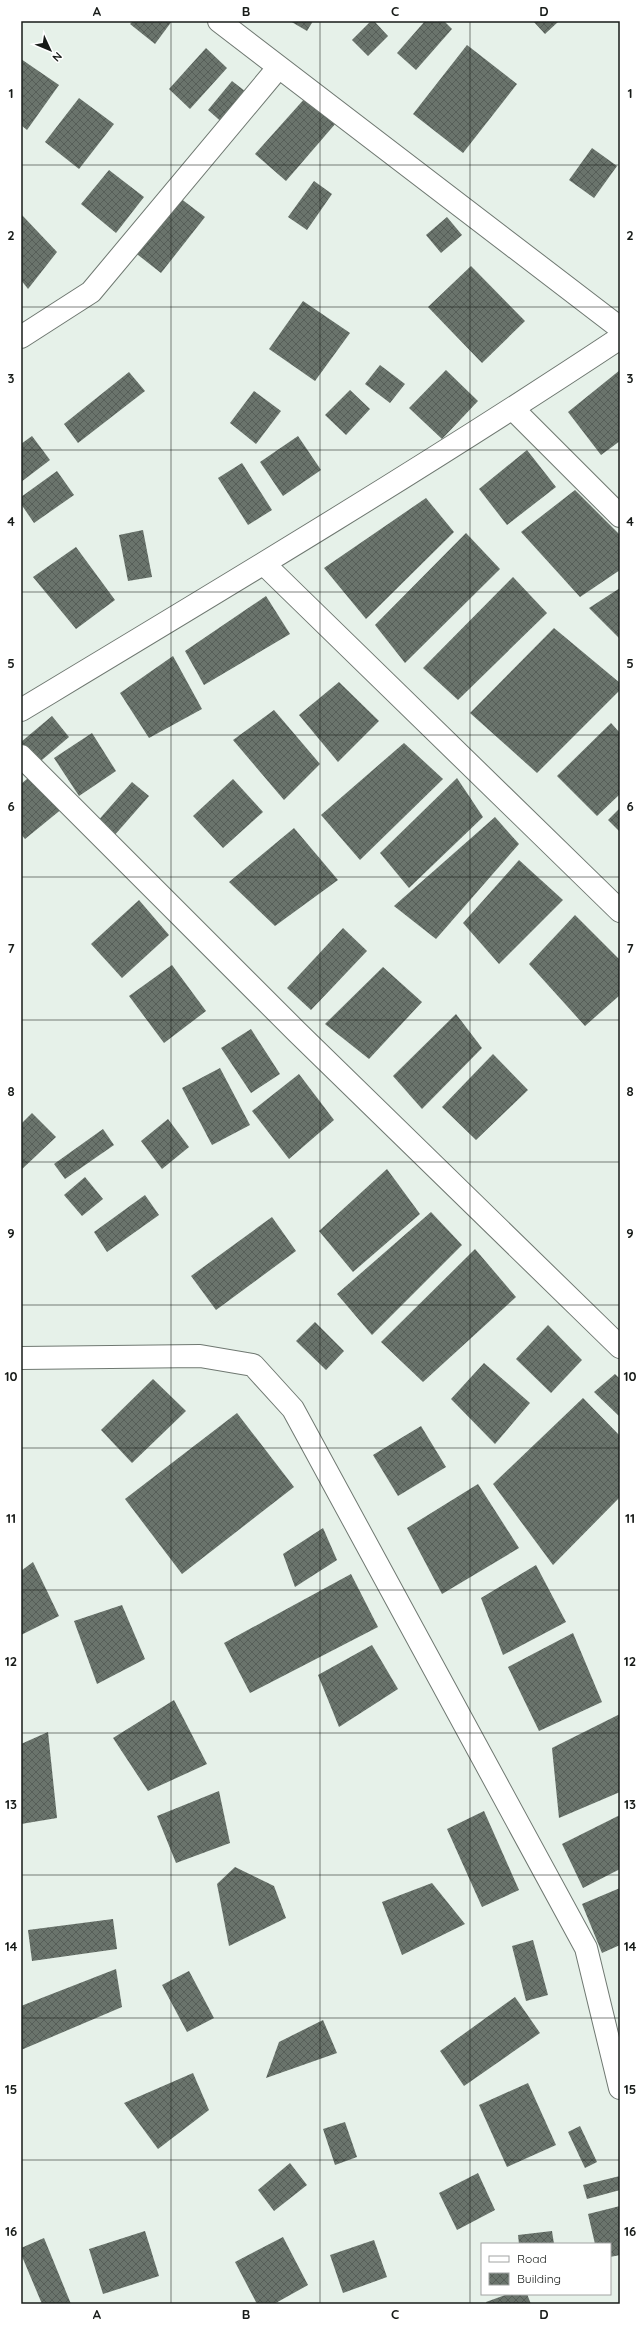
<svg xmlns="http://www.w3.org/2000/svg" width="641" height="2325" viewBox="0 0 641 2325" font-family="Quicksand,sans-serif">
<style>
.building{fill:url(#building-cross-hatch)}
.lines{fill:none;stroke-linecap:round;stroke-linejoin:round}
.minor-casing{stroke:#6f7871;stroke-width:24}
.minor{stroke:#fff;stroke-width:22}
.grid{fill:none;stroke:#171b18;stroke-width:1;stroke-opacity:0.55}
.neatline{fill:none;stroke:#171b18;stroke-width:1.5}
.grid-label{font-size:13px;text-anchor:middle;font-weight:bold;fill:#171b18}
</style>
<defs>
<pattern id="building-cross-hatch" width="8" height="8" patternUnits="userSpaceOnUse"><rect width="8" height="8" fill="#6a746c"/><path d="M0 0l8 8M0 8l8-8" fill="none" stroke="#565e58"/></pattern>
</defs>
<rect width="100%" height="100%" fill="#e6f1e9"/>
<g class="building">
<path d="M 133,21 L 172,21 L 155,44 L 130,24 Z"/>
<path d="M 290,21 L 313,21 L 307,31 Z"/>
<path d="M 371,21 L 374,21 L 388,36 L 368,56 L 352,40 Z"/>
<path d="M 425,21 L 444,21 L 452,29 L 416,70 L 397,53 Z"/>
<path d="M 533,21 L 559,21 L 545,34 Z"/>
<path d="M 467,45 L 517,84 L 463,153 L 413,114 Z"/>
<path d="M 206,48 L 227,68 L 190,109 L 169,89 Z"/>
<path d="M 21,59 L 59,85 L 27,130 L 21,125 Z"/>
<path d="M 232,81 L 250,95 L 225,125 L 208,110 Z"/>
<path d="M 306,97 L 336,123 L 286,181 L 255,154 Z"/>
<path d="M 79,98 L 114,124 L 79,169 L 45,142 Z"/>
<path d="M 592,148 L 617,166 L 594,198 L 569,180 Z"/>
<path d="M 109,170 L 144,197 L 116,233 L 81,204 Z"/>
<path d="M 314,181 L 332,194 L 307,230 L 288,217 Z"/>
<path d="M 176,195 L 205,217 L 161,273 L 133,251 Z"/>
<path d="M 21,214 L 57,252 L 28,289 L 21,280 Z"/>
<path d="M 447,217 L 462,235 L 441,253 L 426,235 Z"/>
<path d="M 471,266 L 525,321 L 482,363 L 428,307 Z"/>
<path d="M 303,301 L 350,333 L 315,381 L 269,349 Z"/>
<path d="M 380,365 L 405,384 L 390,403 L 365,384 Z"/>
<path d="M 446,370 L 478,401 L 442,439 L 409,408 Z"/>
<path d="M 620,370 L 620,441 L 601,455 L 568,412 Z"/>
<path d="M 129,372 L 145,391 L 78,443 L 64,424 Z"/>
<path d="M 350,390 L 370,409 L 346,435 L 325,415 Z"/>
<path d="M 254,391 L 281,411 L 256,444 L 230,423 Z"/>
<path d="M 32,436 L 50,460 L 21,482 L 21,444 Z"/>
<path d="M 298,436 L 321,470 L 283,496 L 260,462 Z"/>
<path d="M 527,450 L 556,487 L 507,525 L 479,489 Z"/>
<path d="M 242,463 L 272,510 L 248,525 L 218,478 Z"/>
<path d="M 57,471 L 74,495 L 34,523 L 21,504 L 21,497 Z"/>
<path d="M 575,490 L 620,535 L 620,570 L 580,597 L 521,532 Z"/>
<path d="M 426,498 L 454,532 L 366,619 L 324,568 Z"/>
<path d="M 143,530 L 152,577 L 128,581 L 119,535 Z"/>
<path d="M 466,533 L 500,569 L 405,663 L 375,625 Z"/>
<path d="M 76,547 L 115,600 L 76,629 L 33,577 Z"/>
<path d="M 513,577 L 547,613 L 458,700 L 423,668 Z"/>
<path d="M 620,588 L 620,639 L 589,608 Z"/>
<path d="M 266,596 L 290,634 L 204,685 L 185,651 Z"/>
<path d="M 554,628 L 620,683 L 620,690 L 537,773 L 470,713 Z"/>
<path d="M 173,656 L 202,709 L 149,738 L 120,693 Z"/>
<path d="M 339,682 L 379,721 L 338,762 L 299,715 Z"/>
<path d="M 274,710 L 320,764 L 284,800 L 233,740 Z"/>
<path d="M 52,716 L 69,737 L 36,765 L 21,746 L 21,742 Z"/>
<path d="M 611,723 L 620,733 L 620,794 L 597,816 L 557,776 Z"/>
<path d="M 92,733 L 116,771 L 79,796 L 54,758 Z"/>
<path d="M 404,743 L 443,779 L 360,860 L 321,815 Z"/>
<path d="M 34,773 L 63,808 L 25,839 L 21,834 L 21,784 Z"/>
<path d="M 457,778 L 483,817 L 409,888 L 380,853 Z"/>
<path d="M 233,779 L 263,812 L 223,848 L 193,816 Z"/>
<path d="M 132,782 L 149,796 L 113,837 L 96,823 Z"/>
<path d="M 620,808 L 620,832 L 608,820 Z"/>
<path d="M 495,817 L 519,844 L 436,939 L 394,906 Z"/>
<path d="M 294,828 L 338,880 L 275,926 L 229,882 Z"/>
<path d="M 519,860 L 563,900 L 499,964 L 463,923 Z"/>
<path d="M 139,900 L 169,935 L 122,978 L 91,944 Z"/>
<path d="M 575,915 L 620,960 L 620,995 L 585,1026 L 529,964 Z"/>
<path d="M 343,928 L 367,951 L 311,1010 L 287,988 Z"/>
<path d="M 172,965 L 206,1011 L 164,1043 L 129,996 Z"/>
<path d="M 383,967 L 422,1002 L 369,1059 L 325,1024 Z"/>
<path d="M 456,1014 L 482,1048 L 422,1109 L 393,1076 Z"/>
<path d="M 251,1029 L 280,1074 L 251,1093 L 221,1048 Z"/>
<path d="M 493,1054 L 528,1090 L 476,1140 L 442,1107 Z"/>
<path d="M 220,1068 L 250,1125 L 212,1145 L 182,1088 Z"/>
<path d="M 299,1074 L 334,1120 L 289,1159 L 252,1111 Z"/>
<path d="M 32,1113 L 56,1137 L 21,1170 L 21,1124 Z"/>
<path d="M 168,1119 L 189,1147 L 162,1169 L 141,1141 Z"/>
<path d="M 103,1129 L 114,1145 L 65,1179 L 54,1164 Z"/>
<path d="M 387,1169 L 420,1214 L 353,1272 L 319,1231 Z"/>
<path d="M 85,1177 L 103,1199 L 82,1216 L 64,1195 Z"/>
<path d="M 145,1195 L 159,1215 L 107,1252 L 94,1232 Z"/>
<path d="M 431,1212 L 462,1245 L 372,1335 L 337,1294 Z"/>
<path d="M 272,1217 L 296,1251 L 216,1310 L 191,1276 Z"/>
<path d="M 475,1249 L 516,1297 L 423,1382 L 381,1342 Z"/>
<path d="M 315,1322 L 344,1351 L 326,1370 L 296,1341 Z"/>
<path d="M 548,1325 L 582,1360 L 551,1393 L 516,1359 Z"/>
<path d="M 484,1363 L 530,1403 L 495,1444 L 451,1399 Z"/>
<path d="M 615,1374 L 620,1379 L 620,1417 L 594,1392 Z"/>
<path d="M 153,1379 L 186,1411 L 132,1463 L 101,1430 Z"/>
<path d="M 583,1398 L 620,1436 L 620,1497 L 553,1565 L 493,1484 Z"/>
<path d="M 237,1413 L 294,1487 L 182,1574 L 125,1499 Z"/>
<path d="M 421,1426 L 446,1467 L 398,1496 L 373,1455 Z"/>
<path d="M 478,1484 L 519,1548 L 442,1594 L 407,1528 Z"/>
<path d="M 323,1528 L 337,1560 L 295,1587 L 283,1554 Z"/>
<path d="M 33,1562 L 59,1616 L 21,1635 L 21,1571 Z"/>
<path d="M 536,1565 L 566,1622 L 503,1655 L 481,1598 Z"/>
<path d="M 351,1574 L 378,1627 L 250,1693 L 224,1643 Z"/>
<path d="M 122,1605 L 145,1659 L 97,1684 L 74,1621 Z"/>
<path d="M 573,1633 L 602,1702 L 539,1731 L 508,1667 Z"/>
<path d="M 372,1645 L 398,1689 L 339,1727 L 318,1675 Z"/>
<path d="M 174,1700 L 207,1764 L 148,1791 L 113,1738 Z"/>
<path d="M 620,1714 L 620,1792 L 559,1818 L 552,1748 Z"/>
<path d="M 48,1732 L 57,1818 L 21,1824 L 21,1744 Z"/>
<path d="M 219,1791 L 230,1843 L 176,1863 L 157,1816 Z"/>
<path d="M 484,1811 L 519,1890 L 482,1907 L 447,1829 Z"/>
<path d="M 620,1815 L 620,1869 L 583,1888 L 562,1844 Z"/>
<path d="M 235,1867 L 274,1886 L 286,1918 L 229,1946 L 217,1884 Z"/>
<path d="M 432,1883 L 465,1924 L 402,1955 L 382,1902 Z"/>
<path d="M 620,1888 L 620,1945 L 602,1953 L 582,1904 Z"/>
<path d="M 113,1919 L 117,1949 L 32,1961 L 28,1930 Z"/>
<path d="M 533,1940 L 548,1995 L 526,2001 L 512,1946 Z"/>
<path d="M 116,1969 L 122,2007 L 21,2050 L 21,2006 Z"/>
<path d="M 189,1971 L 214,2018 L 187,2032 L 162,1985 Z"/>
<path d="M 515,1997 L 540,2033 L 464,2086 L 440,2051 Z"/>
<path d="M 323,2020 L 337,2053 L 266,2078 L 279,2042 Z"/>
<path d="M 193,2073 L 209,2110 L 158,2149 L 124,2103 Z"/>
<path d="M 528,2083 L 556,2145 L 507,2167 L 479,2105 Z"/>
<path d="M 345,2122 L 357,2157 L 335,2165 L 323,2129 Z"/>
<path d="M 580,2126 L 597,2162 L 585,2168 L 568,2132 Z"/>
<path d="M 290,2163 L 307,2185 L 274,2211 L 258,2190 Z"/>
<path d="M 478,2173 L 495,2210 L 457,2230 L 439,2193 Z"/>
<path d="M 620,2176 L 620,2190 L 587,2199 L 583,2185 Z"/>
<path d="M 620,2206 L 620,2255 L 610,2257 L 610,2244 L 595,2244 L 588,2214 Z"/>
<path d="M 145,2231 L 159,2276 L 103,2294 L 89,2249 Z"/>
<path d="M 552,2231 L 554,2244 L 519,2244 L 518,2235 Z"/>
<path d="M 283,2237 L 308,2285 L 274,2304 L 257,2304 L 235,2262 Z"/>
<path d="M 44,2238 L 71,2304 L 42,2304 L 21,2254 L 21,2248 Z"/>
<path d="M 374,2240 L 387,2277 L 343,2293 L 330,2255 Z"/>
<path d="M 508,2294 L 527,2294 L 531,2304 L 487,2304 L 486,2302 Z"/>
</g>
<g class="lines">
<defs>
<g id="minor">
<path d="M 219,21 L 620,328"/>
<path d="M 21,337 L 91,292 L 278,68"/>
<path d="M 513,409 L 620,516"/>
<path d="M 264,564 L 620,911"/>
<path d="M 21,710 C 222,589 424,468 620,338"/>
<path d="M 21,756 L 297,1032 L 620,1347"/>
<path d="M 21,1358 L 200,1356 L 253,1365 L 293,1409 L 586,1948 L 620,2088"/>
</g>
</defs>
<use href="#minor" class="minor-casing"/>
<use href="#minor" class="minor"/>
</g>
<path class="grid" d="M 171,21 L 171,2304M 320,21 L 320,2304M 470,21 L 470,2304M 21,165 L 620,165M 21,307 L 620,307M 21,450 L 620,450M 21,592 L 620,592M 21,735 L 620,735M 21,877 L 620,877M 21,1020 L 620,1020M 21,1162 L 620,1162M 21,1305 L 620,1305M 21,1448 L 620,1448M 21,1590 L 620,1590M 21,1733 L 620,1733M 21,1875 L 620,1875M 21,2018 L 620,2018M 21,2160 L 620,2160"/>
<rect width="641" height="2325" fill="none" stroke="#ffffff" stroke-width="44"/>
<rect x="481" y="2243" width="130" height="52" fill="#ffffff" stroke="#a2a4a3"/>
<rect x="489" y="2256" width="20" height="6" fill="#ffffff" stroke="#a2a4a3"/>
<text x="517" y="2263" font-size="12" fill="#171b18">Road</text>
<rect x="489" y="2273" width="20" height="12" fill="url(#building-cross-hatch)" stroke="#a2a4a3"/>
<text x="517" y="2283" font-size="12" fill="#171b18">Building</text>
<g transform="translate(50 50) rotate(134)" stroke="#ffffff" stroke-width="3" paint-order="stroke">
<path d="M0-3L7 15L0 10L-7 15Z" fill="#171b18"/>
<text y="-6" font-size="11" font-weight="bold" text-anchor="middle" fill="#171b18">N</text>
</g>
<rect x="22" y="22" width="597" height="2281" class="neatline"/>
<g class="grid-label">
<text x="97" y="16">A</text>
<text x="246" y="16">B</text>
<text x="395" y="16">C</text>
<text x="544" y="16">D</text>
<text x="11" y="98">1</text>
<text x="630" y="98">1</text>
<text x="11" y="240">2</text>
<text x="630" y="240">2</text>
<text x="11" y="383">3</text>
<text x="630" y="383">3</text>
<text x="11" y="526">4</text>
<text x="630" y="526">4</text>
<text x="11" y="668">5</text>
<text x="630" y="668">5</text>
<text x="11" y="811">6</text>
<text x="630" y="811">6</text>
<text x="11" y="953">7</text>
<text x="630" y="953">7</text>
<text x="11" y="1096">8</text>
<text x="630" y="1096">8</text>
<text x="11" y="1238">9</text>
<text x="630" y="1238">9</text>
<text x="11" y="1381">10</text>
<text x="630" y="1381">10</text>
<text x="11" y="1523">11</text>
<text x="630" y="1523">11</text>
<text x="11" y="1666">12</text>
<text x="630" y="1666">12</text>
<text x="11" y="1809">13</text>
<text x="630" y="1809">13</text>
<text x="11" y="1951">14</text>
<text x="630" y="1951">14</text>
<text x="11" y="2094">15</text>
<text x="630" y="2094">15</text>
<text x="11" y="2236">16</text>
<text x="630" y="2236">16</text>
<text x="97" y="2319">A</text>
<text x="246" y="2319">B</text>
<text x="395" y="2319">C</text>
<text x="544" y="2319">D</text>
</g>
</svg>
